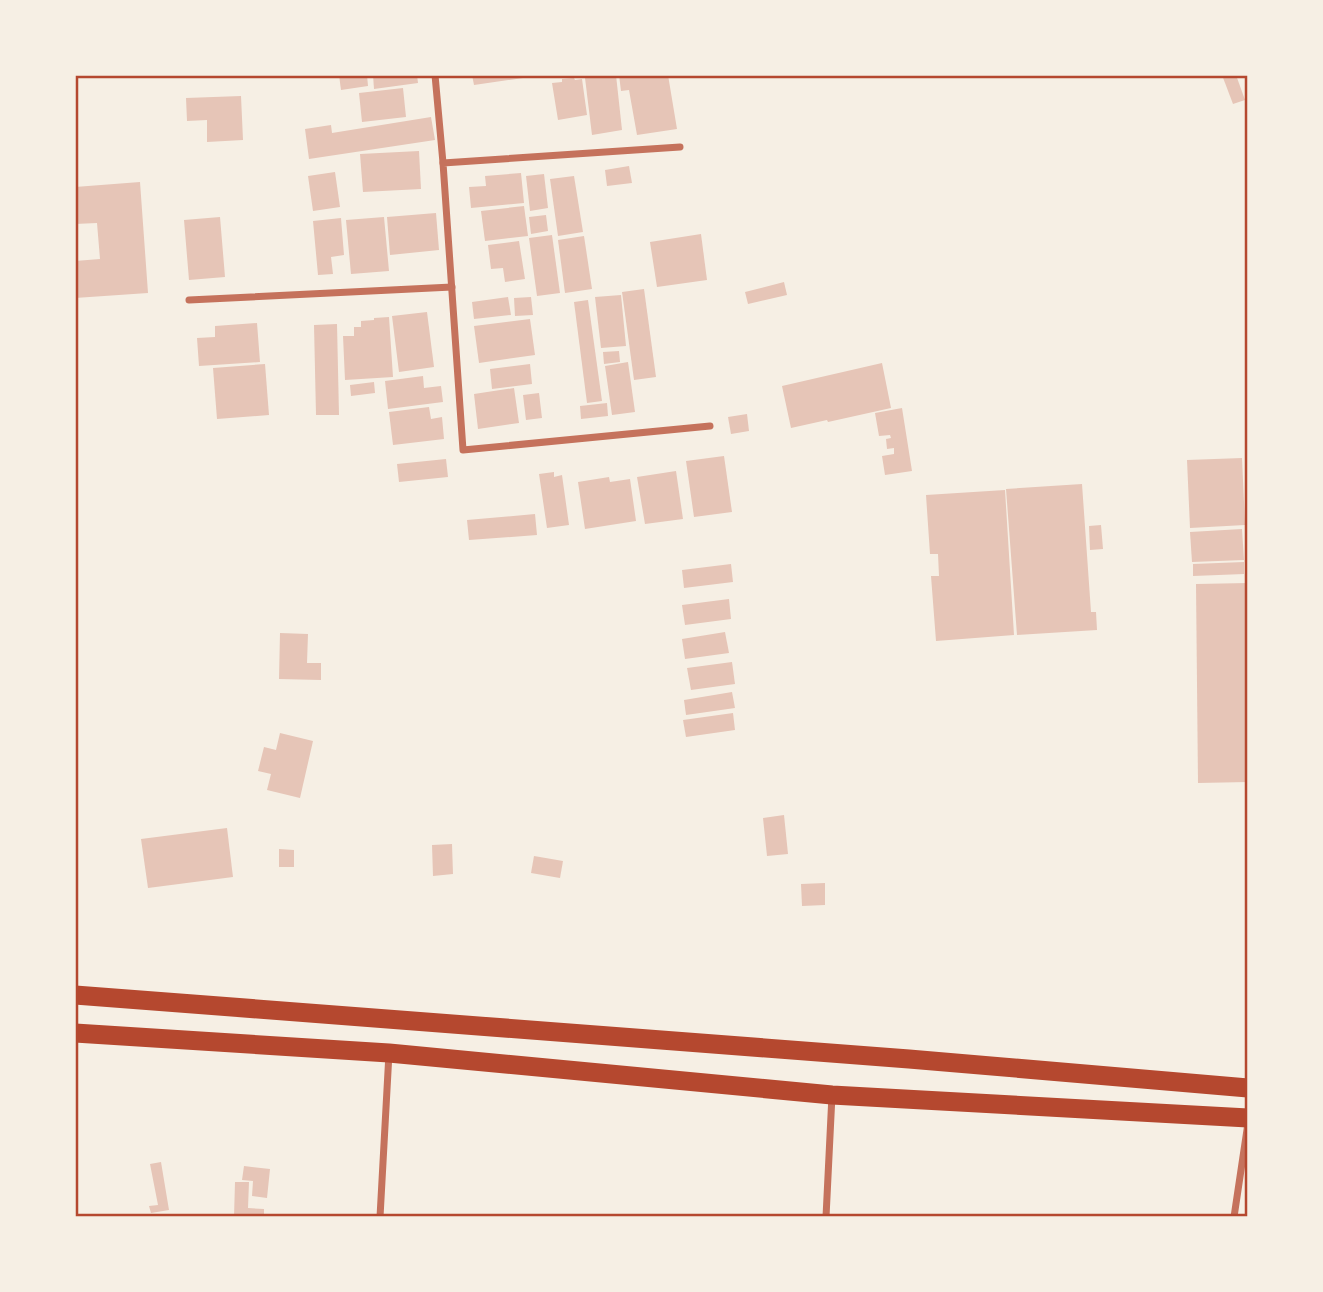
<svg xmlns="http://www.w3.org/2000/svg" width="1323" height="1292" viewBox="0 0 1323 1292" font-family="Inter,sans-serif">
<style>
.building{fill:#e6c5b7}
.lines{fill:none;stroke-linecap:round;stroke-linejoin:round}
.minor{stroke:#c5725c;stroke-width:7}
.trunk{stroke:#b5482f;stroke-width:19}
.neatline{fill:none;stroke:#b5482f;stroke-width:2.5}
</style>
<rect width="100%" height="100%" fill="#f6efe4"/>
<g class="building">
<path d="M 339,75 L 367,75 L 368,86 L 341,90 Z"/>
<path d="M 373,75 L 417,75 L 418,83 L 374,89 Z"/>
<path d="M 472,75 L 523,75 L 523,78 L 474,85 Z"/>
<path d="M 604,75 L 616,75 L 622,130 L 592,135 L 585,78 Z"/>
<path d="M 619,75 L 668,75 L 677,129 L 637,135 L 629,90 L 621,91 Z"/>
<path d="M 1222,75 L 1236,75 L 1245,100 L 1233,104 Z"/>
<path d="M 574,78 L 575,80 L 582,79 L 587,115 L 558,120 L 552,83 L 562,82 L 562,79 Z"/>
<path d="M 403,88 L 406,117 L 362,122 L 359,93 Z"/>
<path d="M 241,96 L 243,140 L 207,142 L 207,120 L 187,121 L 186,98 Z"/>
<path d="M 431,117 L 435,140 L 309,159 L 305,129 L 331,125 L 332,133 Z"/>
<path d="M 419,151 L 421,189 L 363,192 L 360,154 Z"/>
<path d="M 629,166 L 632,183 L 607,186 L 605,170 Z"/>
<path d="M 335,172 L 340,207 L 313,211 L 308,176 Z"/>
<path d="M 521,173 L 524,203 L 471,208 L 469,187 L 486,186 L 485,176 Z"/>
<path d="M 544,174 L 548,208 L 530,211 L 526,176 Z"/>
<path d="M 574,176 L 583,232 L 558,236 L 550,179 Z"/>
<path d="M 140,182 L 148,293 L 75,298 L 75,261 L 100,259 L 97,223 L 75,224 L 75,187 Z"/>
<path d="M 524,206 L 528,236 L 485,241 L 481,211 Z"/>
<path d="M 436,213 L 439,250 L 390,255 L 387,217 Z"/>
<path d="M 546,215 L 548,231 L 531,234 L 529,217 Z"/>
<path d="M 220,217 L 225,277 L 189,280 L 184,220 Z"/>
<path d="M 384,217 L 389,271 L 351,274 L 346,220 Z"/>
<path d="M 341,218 L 344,255 L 331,257 L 333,274 L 318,275 L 313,221 Z"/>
<path d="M 701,234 L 707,280 L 657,287 L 650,242 Z"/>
<path d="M 552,235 L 560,293 L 537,296 L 529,238 Z"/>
<path d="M 584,236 L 592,289 L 565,293 L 558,240 Z"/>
<path d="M 519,241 L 525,279 L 505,282 L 503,268 L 491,269 L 488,245 Z"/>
<path d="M 784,282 L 787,295 L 748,304 L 745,292 Z"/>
<path d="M 644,289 L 656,377 L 634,380 L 622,292 Z"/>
<path d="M 621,295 L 626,346 L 601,348 L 595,297 Z"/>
<path d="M 508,297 L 511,315 L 474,319 L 472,302 Z"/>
<path d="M 531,297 L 533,315 L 515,316 L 514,298 Z"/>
<path d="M 588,300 L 602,401 L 587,403 L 574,302 Z"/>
<path d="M 427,312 L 434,367 L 399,372 L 392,316 Z"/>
<path d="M 389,317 L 393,377 L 345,380 L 343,336 L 354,336 L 354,327 L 361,327 L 361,321 L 374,320 L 374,318 Z"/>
<path d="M 530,319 L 535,355 L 479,363 L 474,326 Z"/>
<path d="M 257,323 L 260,362 L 199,366 L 197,338 L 215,337 L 215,326 Z"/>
<path d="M 337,324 L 339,415 L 316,415 L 314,325 Z"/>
<path d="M 619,351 L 620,362 L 604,364 L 603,352 Z"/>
<path d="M 628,362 L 635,412 L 612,415 L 605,366 Z"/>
<path d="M 882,363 L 891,408 L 828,422 L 827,420 L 791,428 L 782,386 Z"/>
<path d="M 265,364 L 269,415 L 217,419 L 213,368 Z"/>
<path d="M 530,364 L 532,384 L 492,389 L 490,369 Z"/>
<path d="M 423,376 L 424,388 L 441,386 L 443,402 L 388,409 L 385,381 Z"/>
<path d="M 374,382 L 375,393 L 351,396 L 350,385 Z"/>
<path d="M 514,388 L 519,423 L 478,429 L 474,394 Z"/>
<path d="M 539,393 L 542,418 L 526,420 L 523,395 Z"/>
<path d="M 607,403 L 608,416 L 581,419 L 580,406 Z"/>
<path d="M 429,407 L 431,419 L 442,417 L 444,439 L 393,445 L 389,412 Z"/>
<path d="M 902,408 L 912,471 L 885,475 L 882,456 L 894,454 L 894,448 L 887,449 L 886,439 L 891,438 L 890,435 L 879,436 L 875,413 Z"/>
<path d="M 747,414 L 749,431 L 731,434 L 728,417 Z"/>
<path d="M 724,456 L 732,512 L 694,517 L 686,461 Z"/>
<path d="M 1242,458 L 1245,525 L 1190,528 L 1187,460 Z"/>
<path d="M 446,459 L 448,477 L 399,482 L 397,464 Z"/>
<path d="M 676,471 L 683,519 L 645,524 L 637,477 Z"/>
<path d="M 554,472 L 554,477 L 562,475 L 569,525 L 547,528 L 539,474 Z"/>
<path d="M 609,477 L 610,482 L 630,479 L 636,521 L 585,529 L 578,482 Z"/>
<path d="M 1082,484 L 1091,612 L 1096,612 L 1097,630 L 1017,635 L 1006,489 Z"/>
<path d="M 1005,490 L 1014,635 L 936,641 L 931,576 L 939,576 L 938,554 L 930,554 L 926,495 Z"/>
<path d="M 535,514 L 537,535 L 469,540 L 467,520 Z"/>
<path d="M 1101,525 L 1103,549 L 1090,550 L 1089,526 Z"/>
<path d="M 1242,529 L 1244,560 L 1192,562 L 1190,532 Z"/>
<path d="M 1244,562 L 1244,574 L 1193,576 L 1193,564 Z"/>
<path d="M 731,564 L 733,582 L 684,588 L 682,570 Z"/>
<path d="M 1248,583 L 1248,782 L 1198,783 L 1196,584 Z"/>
<path d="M 729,599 L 731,619 L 685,625 L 682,605 Z"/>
<path d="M 725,632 L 729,653 L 685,659 L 682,639 Z"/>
<path d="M 280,633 L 308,634 L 307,663 L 321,663 L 321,680 L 279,679 Z"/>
<path d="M 732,662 L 735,684 L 691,690 L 687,668 Z"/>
<path d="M 732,692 L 735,708 L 686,715 L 684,700 Z"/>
<path d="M 733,713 L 735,730 L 686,737 L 683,720 Z"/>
<path d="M 280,733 L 313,741 L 300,798 L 267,790 L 271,774 L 258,771 L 264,747 L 276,750 Z"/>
<path d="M 784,815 L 788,854 L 767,856 L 763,818 Z"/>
<path d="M 227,828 L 233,877 L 148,888 L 141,839 Z"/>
<path d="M 452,844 L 453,874 L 433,876 L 432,845 Z"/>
<path d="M 279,849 L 294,850 L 294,867 L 279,867 Z"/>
<path d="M 534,856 L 563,861 L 560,878 L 531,873 Z"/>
<path d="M 825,883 L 825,905 L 802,906 L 801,884 Z"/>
<path d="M 161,1162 L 169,1210 L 151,1213 L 149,1206 L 158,1205 L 150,1164 Z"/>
<path d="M 244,1166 L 270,1169 L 267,1198 L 252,1196 L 253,1181 L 242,1180 Z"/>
<path d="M 235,1182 L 249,1182 L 248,1208 L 264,1209 L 264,1217 L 234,1217 Z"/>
</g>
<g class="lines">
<g class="minor">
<path d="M 435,75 L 443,163"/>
<path d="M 680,147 L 443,163 L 463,450 L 710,426"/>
<path d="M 189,300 L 452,287"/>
<path d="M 380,1217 L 389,1053"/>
<path d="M 826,1217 L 832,1095"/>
<path d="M 1234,1217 L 1248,1123"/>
</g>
<g class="trunk">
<path d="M 75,995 L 909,1059 L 1248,1088"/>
<path d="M 75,1033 L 389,1053 L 832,1095 L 1248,1118"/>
</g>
</g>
<rect width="1323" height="1292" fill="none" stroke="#f6efe4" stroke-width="154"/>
<rect x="77" y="77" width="1169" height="1138" class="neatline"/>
</svg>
